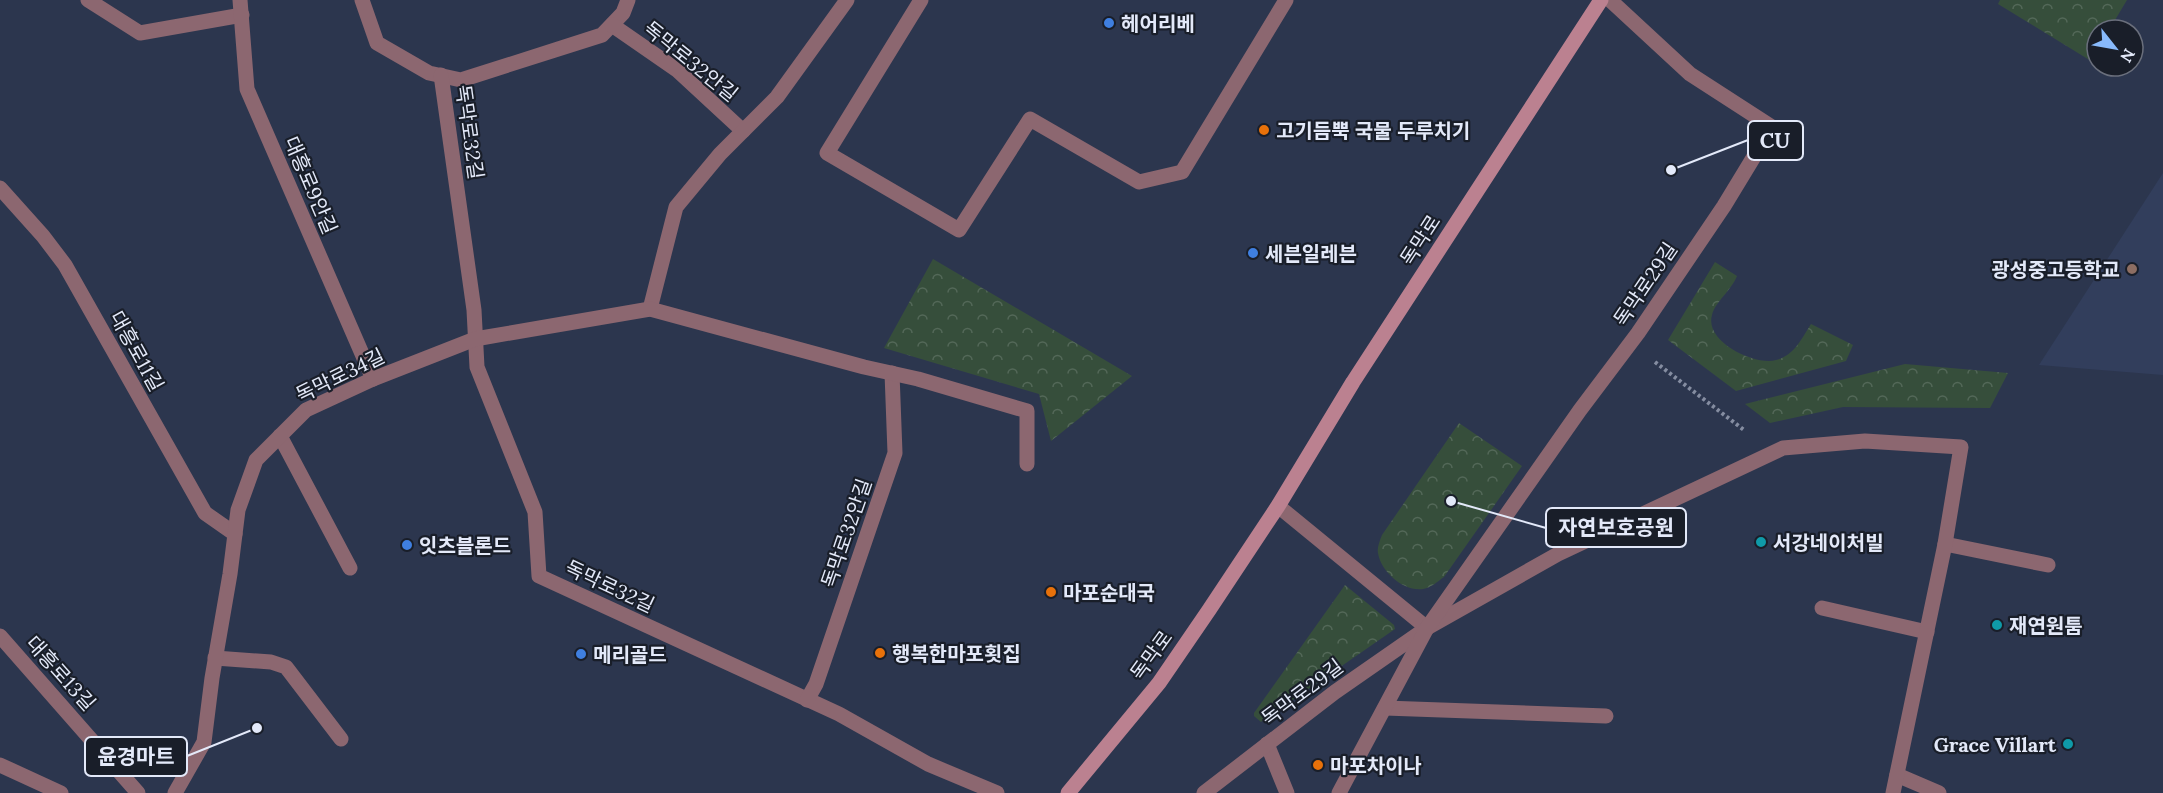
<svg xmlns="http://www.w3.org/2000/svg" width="2163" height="793" viewBox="0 0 2163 793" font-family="Lora,'Noto Sans KR',serif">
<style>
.built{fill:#323e5c}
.park{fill:url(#park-crowns)}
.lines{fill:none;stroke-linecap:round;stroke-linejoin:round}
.path{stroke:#858da1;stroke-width:4;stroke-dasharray:3 3;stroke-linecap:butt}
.lane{stroke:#8c6770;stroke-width:15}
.street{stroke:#8c6770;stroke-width:15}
.secondary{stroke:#bb8190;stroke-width:15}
.shop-dot{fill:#3f7fe0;stroke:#191e29;stroke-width:2}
.food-dot{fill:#e8710a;stroke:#191e29;stroke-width:2}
.education-dot{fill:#8d6e63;stroke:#191e29;stroke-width:2}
.culture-dot{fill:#0f9aa8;stroke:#191e29;stroke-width:2}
.labels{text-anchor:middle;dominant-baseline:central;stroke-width:4.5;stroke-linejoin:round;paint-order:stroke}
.poi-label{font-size:20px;font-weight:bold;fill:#e3e9f9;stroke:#191e29;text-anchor:start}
.street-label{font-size:20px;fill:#e3e9f9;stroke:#191e29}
.leader{fill:none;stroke:#e3e9f9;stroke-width:2}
.callout-dot{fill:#e3e9f9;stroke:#191e29;stroke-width:2}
.callout{fill:#191e29;stroke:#e3e9f9;stroke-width:2}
.callout-label{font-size:21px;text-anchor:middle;font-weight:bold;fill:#e3e9f9}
</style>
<defs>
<pattern id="park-crowns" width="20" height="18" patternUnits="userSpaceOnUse" patternTransform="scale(1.5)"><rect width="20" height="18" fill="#364e3b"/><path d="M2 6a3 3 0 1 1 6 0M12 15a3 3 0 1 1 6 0" fill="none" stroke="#536858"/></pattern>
</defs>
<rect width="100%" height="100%" fill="#2c364e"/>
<path class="built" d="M 2163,173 L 2163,375 L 2039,365 Z"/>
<g class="park">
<path d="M 2000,0 L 2127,0 L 2109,30 L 2097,30 L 2097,50 L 2091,61 L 1998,4 Z"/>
<path d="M 933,259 L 1132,376 L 1051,441 L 1039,394 L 884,348 Z"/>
<path d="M 1715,262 L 1737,276 C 1731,291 1715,302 1712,315 C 1704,342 1756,366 1776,360 C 1794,356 1802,338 1811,324 L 1853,345 L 1846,361 L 1736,391 L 1668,340 Z"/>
<path d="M 1905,364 L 2008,373 L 1990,408 L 1843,407 L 1770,423 L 1745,404 Z"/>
<path d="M 1459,423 L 1522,466 L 1444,577 C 1438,581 1431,588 1423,589 C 1404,592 1381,572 1378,553 C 1377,548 1380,540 1382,535 Z"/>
<path d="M 1345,585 L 1394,625 L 1395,629 L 1261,722 L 1254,716 L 1254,713 Z"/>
</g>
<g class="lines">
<path class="path" d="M 1655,362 L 1744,430"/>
<g class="lane">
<path d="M 280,436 L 350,568"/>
<path d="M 1945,544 L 2048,565"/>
<path d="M 1822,608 L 1927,632"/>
<path d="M 215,658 L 271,662 L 286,667 L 341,739"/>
<path d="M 1385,708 L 1606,716"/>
<path d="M 1267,744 L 1287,793"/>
</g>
<g class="street">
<path d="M 88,0 L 140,33 L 242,15"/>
<path d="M 240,0 L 247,89 L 373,379"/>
<path d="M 362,0 L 377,43 L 429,73 L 461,80 L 602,35 L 623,13 L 628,0"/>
<path d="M 921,0 L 827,153 L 959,230 L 1030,119 L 1139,182 L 1182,172 L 1286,0"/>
<path d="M 612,25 L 677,70 L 743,131"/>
<path d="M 441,75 L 474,310 L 477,367 L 535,512 L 539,576 L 839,714 L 928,764 L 997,793"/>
<path d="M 0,188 L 43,236 L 65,265 L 205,513 L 235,534"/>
<path d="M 650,309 L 676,207 L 720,154 L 777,97 L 847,0"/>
<path d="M 1278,506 L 1427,628"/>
<path d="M 0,636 L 138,793"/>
<path d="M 807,700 L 816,684 L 895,453 L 892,373"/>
<path d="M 0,765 L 61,793"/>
<path d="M 1897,775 L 1939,793"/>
<path d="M 175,793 L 204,742 L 212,678 L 230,574 L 238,510 L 256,460 L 306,410 L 373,379 L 475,339 L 650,309 L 864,367 L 918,379 L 1027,411 L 1027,464"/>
<path d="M 1204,793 L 1335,692 L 1427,628 L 1558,554 L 1783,448 L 1865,441 L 1961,447 L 1945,544 L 1893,793"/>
<path d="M 1339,793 L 1427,628 L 1580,410 L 1638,333 L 1724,206 L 1772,127 L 1690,74 L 1610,0"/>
</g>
<path class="secondary" d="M 1068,793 L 1159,683 L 1209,610 L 1278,506 L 1353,382 L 1601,0"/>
</g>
<g class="shop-dot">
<circle cx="1109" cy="23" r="6"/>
<circle cx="1253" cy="253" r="6"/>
<circle cx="407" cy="545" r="6"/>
<circle cx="581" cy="654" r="6"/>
</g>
<g class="food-dot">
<circle cx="1264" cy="130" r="6"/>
<circle cx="1051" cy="592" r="6"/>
<circle cx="880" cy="653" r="6"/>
<circle cx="1318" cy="765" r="6"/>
</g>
<circle class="education-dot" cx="2132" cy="269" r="6"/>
<g class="culture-dot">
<circle cx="1761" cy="542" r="6"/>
<circle cx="1997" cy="625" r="6"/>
<circle cx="2068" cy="744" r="6"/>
</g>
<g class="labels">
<g class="poi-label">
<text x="1121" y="23">헤어리베</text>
<text x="1276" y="130">고기듬뿍 국물 두루치기</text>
<text x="1265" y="253">세븐일레븐</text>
<text x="2120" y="269" text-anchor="end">광성중고등학교</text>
<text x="1773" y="542">서강네이처빌</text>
<text x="419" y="545">잇츠블론드</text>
<text x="1063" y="592">마포순대국</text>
<text x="2009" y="625">재연원툼</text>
<text x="892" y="653">행복한마포횟집</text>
<text x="593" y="654">메리골드</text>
<text x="2056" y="744" text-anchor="end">Grace Villart</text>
<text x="1330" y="765">마포차이나</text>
</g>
<g class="street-label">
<text transform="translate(691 61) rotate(39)">독막로32안길</text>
<text transform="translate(470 132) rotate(82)">독막로32길</text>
<text transform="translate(311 185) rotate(67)">대흥로9안길</text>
<text transform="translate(1420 240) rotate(-57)">독막로</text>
<text transform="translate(1645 284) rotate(-56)">독막로29길</text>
<text transform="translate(137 351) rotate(61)">대흥로11길</text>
<text transform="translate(340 375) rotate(-26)">독막로34길</text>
<text transform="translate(846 533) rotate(-71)">독막로32안길</text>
<text transform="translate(610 586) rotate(25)">독막로32길</text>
<text transform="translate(1151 655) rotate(-54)">독막로</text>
<text transform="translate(61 673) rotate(48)">대흥로13길</text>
<text transform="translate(1302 692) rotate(-37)">독막로29길</text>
</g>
</g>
<path class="leader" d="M1671 170L1748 140M1451 501L1546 528M257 728L187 756"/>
<g class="callout-dot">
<circle cx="1671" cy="170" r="6"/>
<circle cx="1451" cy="501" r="6"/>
<circle cx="257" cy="728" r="6"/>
</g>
<g class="callout">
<rect x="1748" y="121" width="55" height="39" rx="6"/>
<rect x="1546" y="508" width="140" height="39" rx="6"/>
<rect x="85" y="737" width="102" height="39" rx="6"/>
</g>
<g class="callout-label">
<text x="1775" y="148">CU</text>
<text x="1616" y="535">자연보호공원</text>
<text x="136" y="764">윤경마트</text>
</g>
<g transform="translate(2115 48) rotate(121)"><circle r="28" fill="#191e29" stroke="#6a6f7c" stroke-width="1.5"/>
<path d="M0-4.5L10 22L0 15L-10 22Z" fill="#88bafc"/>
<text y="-9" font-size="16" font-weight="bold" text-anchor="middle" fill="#e3e9f9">N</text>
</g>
</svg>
